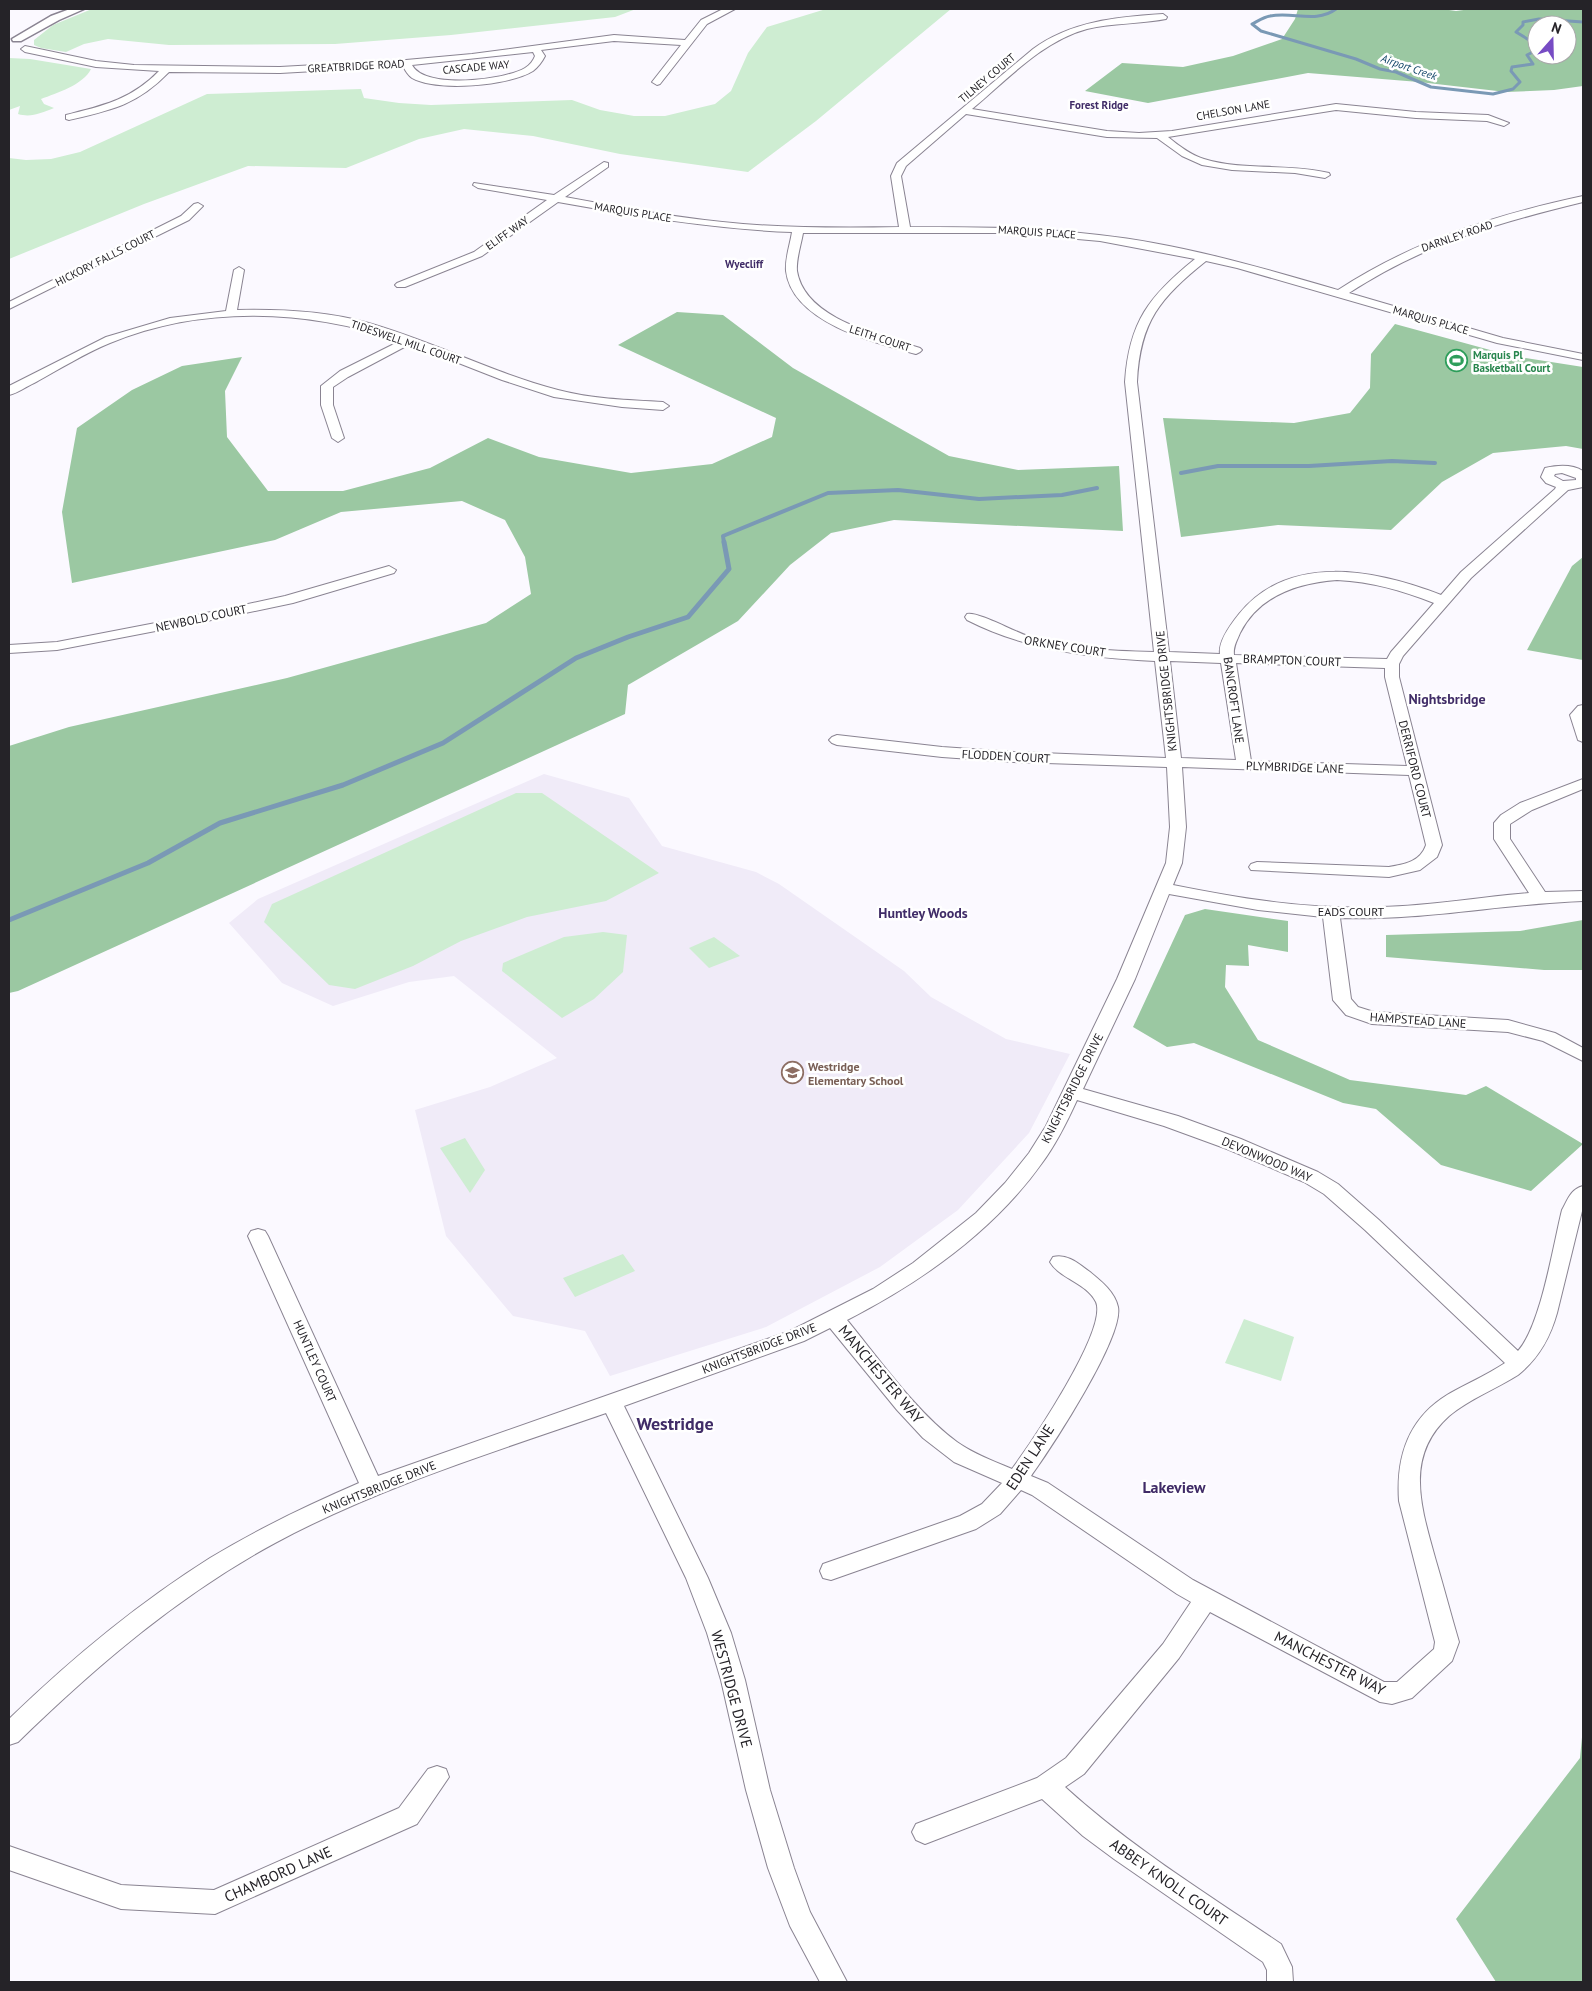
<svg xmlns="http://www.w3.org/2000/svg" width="1592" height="1991" viewBox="0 0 1592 1991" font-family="'PT Sans',sans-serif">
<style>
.built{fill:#f0ebf8}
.green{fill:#ceedd2}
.forest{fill:#9bc8a2;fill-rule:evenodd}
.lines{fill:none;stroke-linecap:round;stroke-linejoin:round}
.stream-far2{stroke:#7a99b5;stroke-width:3}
.stream-far1{stroke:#7a99b5;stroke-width:4}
.stream{stroke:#7a99b5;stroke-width:5}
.minor-casing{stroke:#8a8492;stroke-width:2}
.tertiary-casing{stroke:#8a8492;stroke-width:3}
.minor{fill:#fff;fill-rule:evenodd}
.tertiary{fill:#fff;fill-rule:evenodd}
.labels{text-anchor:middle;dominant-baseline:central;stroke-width:5;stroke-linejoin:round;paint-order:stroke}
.far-street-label{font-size:11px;fill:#252328;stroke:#fff}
.far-water-label{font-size:11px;font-style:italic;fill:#0e4266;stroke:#fff}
.far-neighbourhood-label{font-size:11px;font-weight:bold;fill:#402c67;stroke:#fff}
.far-leisure-label{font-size:11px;font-weight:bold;fill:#27864d;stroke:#fff;text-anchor:start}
.street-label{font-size:12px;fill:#252328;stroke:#fff}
.education-label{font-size:12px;font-weight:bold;fill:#785e54;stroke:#fff;text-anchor:start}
.neighbourhood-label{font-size:14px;font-weight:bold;fill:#402c67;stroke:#fff}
.near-street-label{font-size:15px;fill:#252328;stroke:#fff}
.near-neighbourhood-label{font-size:16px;font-weight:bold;fill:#402c67;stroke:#fff}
.near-quarter-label{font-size:18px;font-weight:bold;fill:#402c67;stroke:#fff}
</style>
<rect width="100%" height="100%" fill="#fbf9ff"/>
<path class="built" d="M 544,774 L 629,798 L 662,846 L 756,872 L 779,884 L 904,971 L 931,997 L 1006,1039 L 1070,1054 L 1029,1133 L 958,1210 L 880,1267 L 766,1327 L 610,1376 L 585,1331 L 513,1316 L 446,1236 L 415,1110 L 490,1087 L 557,1058 L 454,976 L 409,982 L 333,1006 L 282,983 L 229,923 L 258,899 Z"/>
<g class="green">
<path d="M 92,9 L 636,9 L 615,17 L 451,35 L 335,44 L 169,45 L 108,39 L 84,44 L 66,52 L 41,48 L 34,45 L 34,40 L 53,25 Z"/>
<path d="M 826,9 L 951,9 L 816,121 L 748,172 L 620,154 L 533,136 L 464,129 L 419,139 L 346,168 L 248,166 L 144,204 L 9,259 L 9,158 L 26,160 L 51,159 L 80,152 L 207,94 L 361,89 L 364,98 L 399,103 L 431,105 L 572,100 L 600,110 L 634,116 L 665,116 L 715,104 L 731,91 L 748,53 L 767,27 Z"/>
<path d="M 9,58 L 30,59 L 91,69 C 83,85 57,93 41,99 L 44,104 L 54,108 C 41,113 31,118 18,114 L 20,106 L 9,110 Z"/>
<path d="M 516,793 L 542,793 L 659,873 L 606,901 L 527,917 L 461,941 L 413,966 L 355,989 L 329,985 L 264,922 L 272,904 Z"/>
<path d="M 603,932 L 627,935 L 623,972 L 594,999 L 562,1018 L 502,971 L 503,963 L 564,937 Z"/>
<path d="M 714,937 L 740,956 L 709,968 L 689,948 Z"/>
<path d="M 465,1138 L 485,1170 L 470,1193 L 440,1148 Z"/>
<path d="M 623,1254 L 635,1271 L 575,1297 L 563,1278 Z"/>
<path d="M 1244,1319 L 1294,1337 L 1281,1381 L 1225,1363 Z"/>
</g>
<g class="forest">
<path d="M 1298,9 L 1442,9 L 1456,11 L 1471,9 L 1583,9 L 1583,86 L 1554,90 L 1506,92 L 1419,82 L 1308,73 L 1148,103 L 1085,91 L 1122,63 L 1183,67 L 1233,56 L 1282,39 L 1295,19 ZM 1537,25 L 1567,25 L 1567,55 L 1537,55 Z"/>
<path d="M 677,312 L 723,315 L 793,368 L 949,456 L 1018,470 L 1119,466 L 1123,531 L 894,520 L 831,533 L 790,565 L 738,621 L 628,685 L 625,714 L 18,991 L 9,993 L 9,746 L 69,727 L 287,678 L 486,623 L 531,594 L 525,557 L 505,520 L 462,501 L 341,512 L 275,540 L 72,583 L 62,512 L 77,428 L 132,390 L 182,366 L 242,357 L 225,391 L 227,437 L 268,491 L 343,491 L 430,468 L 488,438 L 539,457 L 631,473 L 712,464 L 772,437 L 776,418 L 618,345 Z"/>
<path d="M 1395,324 L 1512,356 L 1583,367 L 1583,449 L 1566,446 L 1493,453 L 1442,482 L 1391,530 L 1278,525 L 1181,537 L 1163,418 L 1294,423 L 1350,413 L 1370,388 L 1371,354 Z"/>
<path d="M 1583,557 L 1583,660 L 1527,650 L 1572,566 Z"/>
<path d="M 1205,909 L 1288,921 L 1288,952 L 1248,945 L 1249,966 L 1226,965 L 1225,987 L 1258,1040 L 1350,1080 L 1466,1095 L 1486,1086 L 1583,1144 L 1531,1191 L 1441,1165 L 1376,1109 L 1343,1103 L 1194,1043 L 1167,1047 L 1133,1027 L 1185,915 Z"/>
<path d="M 1583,920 L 1583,970 L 1544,970 L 1386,957 L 1386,935 L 1520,931 Z"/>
<path d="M 1583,1727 L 1583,1982 L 1496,1982 L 1456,1919 L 1580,1758 Z"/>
</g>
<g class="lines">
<path class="stream-far2" d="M 1336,9 C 1316,24 1292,11 1270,16 C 1264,17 1258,21 1252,24 L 1261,31 L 1356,59 L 1380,69 L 1396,72 L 1431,87 L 1493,94 L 1513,89 L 1520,82 L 1511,71 L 1512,67 L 1533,64 L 1527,55 L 1531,53 L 1535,46 L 1534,43 L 1516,32 L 1523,25 L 1523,22 L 1539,19 L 1583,22"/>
<g class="stream-far1">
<path d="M 1181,473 L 1218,466 L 1309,466 L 1392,461 L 1435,463"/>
<path d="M 724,543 L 723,536 L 828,493 L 898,490 L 979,499 L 1062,495 L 1097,488"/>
</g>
<path class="stream" d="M 9,920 L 148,863 L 220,823 L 343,785 L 443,743 L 576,658 L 628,637 L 688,617 L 729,569 L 724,542"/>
<defs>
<g id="minor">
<path d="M 723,9 L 735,9 L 707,24 L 660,84 L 657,85 L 652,82 L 681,45 L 614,41 L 541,50 L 545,56 C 542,62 538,67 533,71 C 509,86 437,92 412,78 C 408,75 405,70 403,66 L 280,73 L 169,72 C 137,105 112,110 69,120 L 66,119 L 66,115 C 102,106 131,100 159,71 L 96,67 L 25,52 L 21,49 L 25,46 L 96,61 L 134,65 L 280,67 L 406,60 L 472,54 L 614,35 L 685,40 L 701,20 ZM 533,52 L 535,56 C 533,61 530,65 525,68 C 505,80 425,90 412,65 Z"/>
<path d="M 1163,14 L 1167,17 L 1166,19 C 1140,24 1113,23 1087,29 C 1042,41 1007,80 972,109 L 1107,131 L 1139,133 L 1172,131 L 1336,104 L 1416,112 L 1488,115 L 1509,123 L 1504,126 L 1487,121 L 1416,118 L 1336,110 L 1168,137 C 1179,146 1191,155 1204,159 C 1243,171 1288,163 1329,173 L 1330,175 L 1325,178 L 1295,173 L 1232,170 L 1202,165 L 1182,156 L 1157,138 L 1107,137 L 966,114 L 906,166 L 901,176 L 910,227 C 973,227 1036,227 1099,235 C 1181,244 1259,267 1338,290 C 1415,240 1495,215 1583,196 L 1583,202 C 1497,223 1424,244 1349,293 L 1503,338 L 1583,354 L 1583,360 L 1497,343 L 1237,268 L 1206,261 C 1160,298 1140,321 1137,382 L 1169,652 L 1220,654 C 1218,641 1231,624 1239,614 C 1289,552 1376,570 1441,595 L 1461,572 L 1555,489 L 1556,487 L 1546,483 L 1541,477 L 1545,468 C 1558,465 1572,464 1583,471 L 1583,487 L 1568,490 L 1471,578 L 1403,656 L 1399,664 L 1399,677 L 1442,845 L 1437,857 L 1420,870 L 1389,877 L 1251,870 L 1249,867 L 1251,864 L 1257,862 L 1389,867 C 1405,864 1420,862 1426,845 L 1409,775 L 1182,767 L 1186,827 L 1182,863 L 1173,885 C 1242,899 1311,910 1381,907 C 1430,906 1479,897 1529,893 L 1494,839 L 1494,823 L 1501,815 L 1520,803 L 1583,779 L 1583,789 L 1532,810 L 1510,824 L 1510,839 L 1545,892 L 1583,891 L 1583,901 C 1502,904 1421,921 1340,918 L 1351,999 L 1358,1007 L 1374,1012 L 1508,1020 L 1555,1033 L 1583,1048 L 1583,1061 L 1543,1041 L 1508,1032 L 1372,1024 L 1346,1015 L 1333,1000 L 1323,917 L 1258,910 L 1169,894 L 1135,979 L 1083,1089 L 1178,1116 L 1241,1139 L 1318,1172 L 1338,1184 L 1379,1220 L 1518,1351 C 1541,1325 1553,1246 1562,1210 C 1568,1199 1571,1189 1583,1186 L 1583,1207 L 1557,1313 C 1550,1338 1539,1358 1518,1375 C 1496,1389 1469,1399 1449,1416 C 1403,1457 1422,1510 1436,1561 C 1444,1588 1451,1615 1459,1642 L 1452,1661 L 1412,1698 L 1392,1704 L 1380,1702 L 1210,1612 L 1179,1658 L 1084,1774 L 1065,1787 C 1131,1847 1207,1894 1281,1944 L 1292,1967 L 1293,1982 L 1267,1982 L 1267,1970 L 1263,1962 L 1114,1859 L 1083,1836 L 1042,1799 L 925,1844 L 916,1840 L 912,1832 L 916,1824 L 1037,1778 L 1066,1758 L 1163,1644 L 1191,1602 L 1177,1594 L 1032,1495 L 1021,1490 L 1000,1514 L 976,1529 L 831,1580 L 823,1578 L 820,1571 L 823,1564 L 960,1516 L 982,1504 L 1002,1483 L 954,1462 L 923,1438 L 897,1410 L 830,1328 L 804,1341 L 624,1406 L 708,1578 L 731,1633 L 745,1680 L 770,1790 L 794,1868 L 810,1912 L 847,1982 L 820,1982 L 790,1926 L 768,1868 L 746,1790 L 721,1680 L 707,1633 L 686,1578 L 606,1413 C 494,1452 379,1487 275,1543 C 179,1595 96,1666 18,1742 L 9,1745 L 9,1719 C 71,1659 137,1604 210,1558 C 258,1529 308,1505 359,1483 L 248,1236 L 251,1231 L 258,1229 L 265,1231 L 268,1236 L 378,1476 L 790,1331 L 873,1289 L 913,1263 L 976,1213 L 1005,1183 L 1029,1153 L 1046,1126 L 1117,979 L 1166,863 L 1170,827 L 1167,767 L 1014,762 L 942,757 L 837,745 L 832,743 L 829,740 L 832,737 L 837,735 L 942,747 L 1014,752 L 1166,758 L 1155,661 C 1089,658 1026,650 967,620 L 965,617 L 967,614 C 977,611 1015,632 1028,636 C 1068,649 1112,651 1154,652 L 1125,382 C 1129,322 1149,296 1195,259 L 1100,241 L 1009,233 L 803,233 C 801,245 796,259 797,271 C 805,320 881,335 920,348 L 922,350 L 920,352 L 916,354 C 874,343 792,322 786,271 C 785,258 790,245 792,232 C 713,229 636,216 558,202 L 482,256 L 405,287 L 397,287 L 395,285 L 397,283 L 474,252 L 547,200 L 478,188 L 473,185 L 474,183 L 554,195 L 604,162 L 608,163 L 608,167 L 565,197 C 624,208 683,219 743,224 C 795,228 847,228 899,227 L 891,176 L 897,163 L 1033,49 C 1071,21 1117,17 1163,14 ZM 1562,473 L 1576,478 L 1576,480 L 1563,481 L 1554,476 L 1555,474 ZM 1337,580 C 1373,582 1400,590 1434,603 L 1391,652 L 1387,659 L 1234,655 C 1233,646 1237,641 1240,633 C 1259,595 1298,583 1337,580 ZM 1170,661 L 1221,663 L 1236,760 L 1181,758 ZM 1236,663 L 1385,668 L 1385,677 L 1407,766 L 1251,761 ZM 1077,1100 L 1164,1126 L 1227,1149 L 1304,1182 L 1324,1194 L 1365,1230 L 1505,1363 C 1487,1375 1466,1384 1447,1395 C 1408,1419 1396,1457 1399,1501 L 1435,1642 L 1434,1649 L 1397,1682 L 1384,1682 L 1193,1580 L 1048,1483 L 1031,1476 C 1051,1448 1124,1337 1118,1307 C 1115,1292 1101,1281 1090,1272 C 1079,1264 1067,1253 1053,1257 L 1050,1262 C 1060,1279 1087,1283 1096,1302 C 1108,1330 1031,1443 1012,1469 C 993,1461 974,1454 957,1442 C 917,1413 879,1359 847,1320 C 921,1282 993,1232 1042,1163 C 1056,1144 1067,1122 1077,1100 Z"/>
<path d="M 198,203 L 203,206 L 189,220 L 9,309 L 9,302 L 181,216 L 194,204 Z"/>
<path d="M 239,267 L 244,270 L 237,310 C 281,309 323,311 365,322 C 431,340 492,373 558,390 C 592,399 628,400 663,402 L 669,406 L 663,410 L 622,407 L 554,397 L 502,380 L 410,344 L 348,377 L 333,387 L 333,405 L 344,438 L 338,442 L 332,438 L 321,405 L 321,386 L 340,371 L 400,341 C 307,309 202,305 110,343 C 85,353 60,369 36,382 C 27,386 18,393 9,395 L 9,386 L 106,337 L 170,318 L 226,311 L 234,270 Z"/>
<path d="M 389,566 L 396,570 L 394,573 L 293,603 L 197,623 L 57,650 L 9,653 L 9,645 L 57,642 L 197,615 L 285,596 Z"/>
<path d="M 1583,705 L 1583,742 L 1578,740 L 1570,715 L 1578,706 Z"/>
<path d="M 437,1766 L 446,1769 L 449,1777 L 417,1824 L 215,1914 L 121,1909 L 9,1870 L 9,1846 L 121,1885 L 214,1890 L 399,1808 L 428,1769 Z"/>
</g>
<path id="tertiary" d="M 70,9 L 84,9 L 59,20 L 21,41 L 13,41 L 12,39 L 51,16 Z"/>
</defs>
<use href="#minor" class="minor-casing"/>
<use href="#tertiary" class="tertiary-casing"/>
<use href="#minor" class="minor"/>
<use href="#tertiary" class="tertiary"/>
</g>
<defs>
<symbol id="stadium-ring" viewBox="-11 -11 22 22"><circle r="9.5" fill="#fff" stroke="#2e9e5b" stroke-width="1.5"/><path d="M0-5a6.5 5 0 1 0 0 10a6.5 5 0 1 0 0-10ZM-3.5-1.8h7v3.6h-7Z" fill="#2e9e5b"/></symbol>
<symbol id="school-ring" viewBox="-11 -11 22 22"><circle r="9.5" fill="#fff" stroke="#8d6e63" stroke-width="1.5"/><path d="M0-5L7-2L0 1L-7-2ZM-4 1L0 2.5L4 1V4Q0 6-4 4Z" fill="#8d6e63"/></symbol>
</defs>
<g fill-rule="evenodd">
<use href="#stadium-ring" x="1444" y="348" width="25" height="25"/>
<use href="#school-ring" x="780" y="1060" width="25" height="25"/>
</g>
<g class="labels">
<g class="far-street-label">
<text transform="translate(356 66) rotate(-3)">GREATBRIDGE ROAD</text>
<text transform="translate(476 67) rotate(-5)">CASCADE WAY</text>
<text transform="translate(987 78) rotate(-40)">TILNEY COURT</text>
<text transform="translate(1233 110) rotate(-10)">CHELSON LANE</text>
<text transform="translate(633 212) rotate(9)">MARQUIS PLACE</text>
<text transform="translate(1037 232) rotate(4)">MARQUIS PLACE</text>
<text transform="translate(507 233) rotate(-35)">ELIFF WAY</text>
<text transform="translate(1457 236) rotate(-19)">DARNLEY ROAD</text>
<text transform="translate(105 258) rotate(-27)">HICKORY FALLS COURT</text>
<text transform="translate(1431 320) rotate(16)">MARQUIS PLACE</text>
<text transform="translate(880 338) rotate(18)">LEITH COURT</text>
<text transform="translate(406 342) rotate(19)">TIDESWELL MILL COURT</text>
</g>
<g class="far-water-label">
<text transform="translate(1409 67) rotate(19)">Airport Creek</text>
</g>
<g class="far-neighbourhood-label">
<text x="1099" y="105">Forest Ridge</text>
<text x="744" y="264">Wyecliff</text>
</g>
<g class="far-leisure-label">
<text x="1473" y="355">Marquis Pl<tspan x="1473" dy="13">Basketball Court</tspan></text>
</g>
<g class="street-label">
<text transform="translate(201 618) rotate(-12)">NEWBOLD COURT</text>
<text transform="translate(1065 646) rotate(9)">ORKNEY COURT</text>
<text transform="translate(1292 660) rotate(2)">BRAMPTON COURT</text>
<text transform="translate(1166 691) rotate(-96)">KNIGHTSBRIDGE DRIVE</text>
<text transform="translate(1234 700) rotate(82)">BANCROFT LANE</text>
<text transform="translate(1006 756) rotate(3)">FLODDEN COURT</text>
<text transform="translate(1295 767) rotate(2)">PLYMBRIDGE LANE</text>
<text transform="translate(1415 769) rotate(76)">DERRIFORD COURT</text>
<text x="1351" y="911">EADS COURT</text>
<text transform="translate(1418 1020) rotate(4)">HAMPSTEAD LANE</text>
<text transform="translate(1072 1088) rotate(-63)">KNIGHTSBRIDGE DRIVE</text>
<text transform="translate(1267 1159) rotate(23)">DEVONWOOD WAY</text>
<text transform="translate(759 1348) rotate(-21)">KNIGHTSBRIDGE DRIVE</text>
<text transform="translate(315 1361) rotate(66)">HUNTLEY COURT</text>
<text transform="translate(379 1487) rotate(-22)">KNIGHTSBRIDGE DRIVE</text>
</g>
<g class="education-label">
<text x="808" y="1066">Westridge<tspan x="808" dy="14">Elementary School</tspan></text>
</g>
<g class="neighbourhood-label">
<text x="1447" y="699">Nightsbridge</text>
<text x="923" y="913">Huntley Woods</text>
</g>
<g class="near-street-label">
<text transform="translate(881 1374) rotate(50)">MANCHESTER WAY</text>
<text transform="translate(1030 1457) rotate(-57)">EDEN LANE</text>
<text transform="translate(1330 1663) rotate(27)">MANCHESTER WAY</text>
<text transform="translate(732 1689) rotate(75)">WESTRIDGE DRIVE</text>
<text transform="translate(278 1874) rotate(-24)">CHAMBORD LANE</text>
<text transform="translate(1169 1882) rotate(35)">ABBEY KNOLL COURT</text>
</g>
<g class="near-neighbourhood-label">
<text x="1174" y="1487">Lakeview</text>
</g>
<g class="near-quarter-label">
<text x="675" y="1423">Westridge</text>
</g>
</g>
<rect width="1592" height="1991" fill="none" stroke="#252328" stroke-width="20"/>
<g transform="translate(1552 40) rotate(20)"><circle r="24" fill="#ffffff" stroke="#a8a7a9"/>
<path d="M0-4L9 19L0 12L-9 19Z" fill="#774cc4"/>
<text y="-8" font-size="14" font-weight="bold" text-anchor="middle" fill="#252328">N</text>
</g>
</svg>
